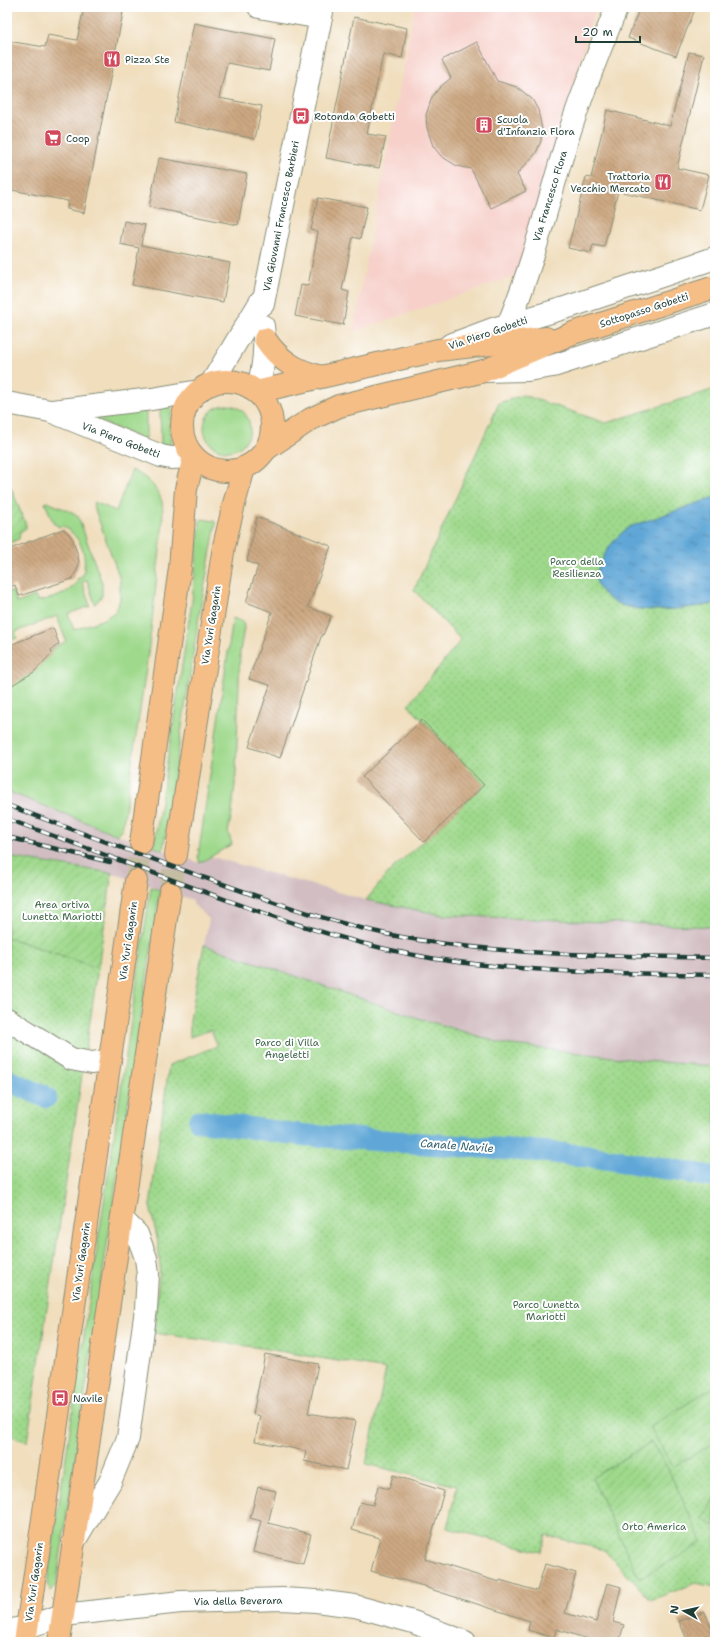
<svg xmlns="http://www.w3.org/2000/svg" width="722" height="1649" viewBox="0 0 722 1649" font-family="'Shantell Sans',sans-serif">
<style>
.built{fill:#f7d0ca}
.industrial{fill:#d2bec2}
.grass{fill:#9fd98c;stroke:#5f8b60}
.park{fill:url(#park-dots);stroke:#5f8b60}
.garden{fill:url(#garden-furrows);stroke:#5f8b60}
.water{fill:url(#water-ripples);stroke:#407286}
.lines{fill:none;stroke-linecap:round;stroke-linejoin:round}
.canal{stroke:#61a7d7;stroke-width:22}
.building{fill:url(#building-back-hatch)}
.major-tunnel{stroke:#c6bea2;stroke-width:22;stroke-dasharray:22 11;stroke-linecap:butt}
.minor-casing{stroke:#888e78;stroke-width:24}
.major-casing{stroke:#888e78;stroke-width:24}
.minor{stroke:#fff;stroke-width:22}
.major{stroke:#f6be87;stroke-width:22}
.rail-casing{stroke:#1f3d34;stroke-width:4.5}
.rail{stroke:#fff;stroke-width:3;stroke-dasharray:9;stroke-linecap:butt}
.labels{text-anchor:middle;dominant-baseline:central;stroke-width:4;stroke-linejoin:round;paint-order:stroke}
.poi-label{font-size:10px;fill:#1f3d34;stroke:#fff;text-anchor:start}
.street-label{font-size:10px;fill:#1f3d34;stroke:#fff}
.park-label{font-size:10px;fill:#3f644a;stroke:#fff}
.water-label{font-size:11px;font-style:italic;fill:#36626d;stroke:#fff}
</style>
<defs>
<pattern id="park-dots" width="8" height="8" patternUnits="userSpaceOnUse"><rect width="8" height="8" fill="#9fd98c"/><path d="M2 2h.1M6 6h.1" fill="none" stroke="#88bb79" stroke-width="1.8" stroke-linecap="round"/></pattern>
<pattern id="garden-furrows" width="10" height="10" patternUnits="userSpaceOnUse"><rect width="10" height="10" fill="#9fd98c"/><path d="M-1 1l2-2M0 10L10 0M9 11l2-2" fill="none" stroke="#88bb79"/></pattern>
<pattern id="water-ripples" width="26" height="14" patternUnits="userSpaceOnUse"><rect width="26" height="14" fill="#61a7d7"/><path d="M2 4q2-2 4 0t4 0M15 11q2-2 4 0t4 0" fill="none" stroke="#4f89af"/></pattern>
<pattern id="building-back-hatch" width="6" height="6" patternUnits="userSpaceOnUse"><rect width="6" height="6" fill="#cda983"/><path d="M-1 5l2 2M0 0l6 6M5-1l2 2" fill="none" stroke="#a68b6c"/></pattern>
</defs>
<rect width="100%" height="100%" fill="#fff"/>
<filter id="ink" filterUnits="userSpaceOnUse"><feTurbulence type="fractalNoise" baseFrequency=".025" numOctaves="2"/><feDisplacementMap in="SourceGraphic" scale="8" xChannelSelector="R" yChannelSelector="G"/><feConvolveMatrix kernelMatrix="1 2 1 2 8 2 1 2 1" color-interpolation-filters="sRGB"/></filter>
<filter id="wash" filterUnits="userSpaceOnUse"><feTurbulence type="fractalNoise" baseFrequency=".012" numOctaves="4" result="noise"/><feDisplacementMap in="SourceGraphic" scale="16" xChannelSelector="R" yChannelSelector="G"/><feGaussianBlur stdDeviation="0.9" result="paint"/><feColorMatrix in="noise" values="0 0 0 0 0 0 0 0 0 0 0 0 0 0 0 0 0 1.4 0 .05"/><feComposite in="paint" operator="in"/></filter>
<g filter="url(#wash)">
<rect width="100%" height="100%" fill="#f0debd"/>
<path class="built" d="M 415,7 L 597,7 L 590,24 L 524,273 L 353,332 Z"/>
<path class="industrial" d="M 7,780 L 119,831 L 119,835 L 200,863 L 212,857 L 366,900 L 443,915 L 715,927 L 715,1066 L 647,1061 L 504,1044 L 415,1017 L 204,945 L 209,919 L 193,904 L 193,900 L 112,873 L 7,857 Z"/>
<g class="grass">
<circle cx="227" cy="428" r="23"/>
<path d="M 170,406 L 172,410 L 169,425 L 171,447 L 161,445 L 160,407 Z"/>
<path d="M 144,410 L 146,412 L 146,438 L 145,440 L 92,418 Z"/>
<path d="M 132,470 C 145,476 158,487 162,502 C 165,519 159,556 157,575 C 149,660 134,746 122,831 L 119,831 L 118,835 L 7,791 L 7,687 L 34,671 L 50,655 L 50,653 L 52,652 L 51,650 L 66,641 L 57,616 L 15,632 L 17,638 L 7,641 L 7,593 L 12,591 L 17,603 L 35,596 L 37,601 C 54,599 66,595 78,582 L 77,579 L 82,577 C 89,556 81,537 63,526 L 58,527 L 57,525 L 54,524 L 45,503 L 47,502 L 72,512 L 78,516 L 102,583 L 102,596 L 95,604 L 87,580 L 82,582 L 90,606 L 68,614 L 74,630 L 104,619 L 112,614 L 117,609 L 120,599 L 120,579 L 93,504 L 94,502 L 116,511 Z"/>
<path d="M 202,519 L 214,521 L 216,523 L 199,616 L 163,850 L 154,847 L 192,601 L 200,521 Z"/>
<path d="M 233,618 L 243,622 L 244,628 L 240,652 L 236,774 L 232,813 L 228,832 L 232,844 L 200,863 L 198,857 Z"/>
<path d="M 151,887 L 160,890 L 56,1586 L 51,1591 L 47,1584 Z"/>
</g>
<g class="park">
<path d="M 715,389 L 715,927 L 443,915 L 366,900 L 390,871 L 484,785 L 408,705 L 461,640 L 414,590 L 499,403 L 523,395 L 606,423 Z"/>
<path d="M 7,937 L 98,968 L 27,1442 L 7,1434 Z"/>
<path d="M 204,945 L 415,1017 L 504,1044 L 647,1061 L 715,1066 L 715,1587 L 696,1583 L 651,1600 L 604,1550 L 546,1535 L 541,1552 L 447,1528 L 457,1486 L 366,1464 L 386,1369 L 254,1347 L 154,1333 L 160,1266 L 158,1243 L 150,1206 L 169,1065 L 217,1046 L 211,1030 L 190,1037 L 190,1020 Z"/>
</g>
<g class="garden">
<path d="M 7,487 L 11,488 L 26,525 L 26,528 L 20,532 L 19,539 L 7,544 Z"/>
<path d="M 7,857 L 112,873 L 98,968 L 7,937 Z"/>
<path d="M 715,1386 L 715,1442 L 673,1467 L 650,1427 Z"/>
<path d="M 651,1442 L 667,1467 L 702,1541 L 686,1553 L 639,1578 L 592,1478 Z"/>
<path d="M 715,1497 L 715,1526 L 703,1519 Z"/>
</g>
<path class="water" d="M 715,497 L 715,604 C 684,608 619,621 599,588 C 595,580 595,575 598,568 C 605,551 614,538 629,527 Z"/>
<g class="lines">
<g class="canal">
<path d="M 7,1080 L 46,1097"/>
<path d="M 199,1121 L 302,1135 L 547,1152 L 602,1158 L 715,1177"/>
</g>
</g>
<g id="blocks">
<g class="building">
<path d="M 84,7 L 124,7 L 84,213 L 67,209 L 68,201 L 7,189 L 7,41 L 45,47 L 48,35 L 77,40 Z"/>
<path d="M 640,7 L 696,7 L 676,56 L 628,38 Z"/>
<path d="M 354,17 L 407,28 L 402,58 L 383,54 L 367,134 L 386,137 L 379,168 L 326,158 Z"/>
<path d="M 194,23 L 275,39 L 269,71 L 227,63 L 219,98 L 262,106 L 255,139 L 174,122 Z"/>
<path d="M 477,42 L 497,81 L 517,87 L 532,99 L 538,110 L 542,129 L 541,141 L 536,153 L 517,174 L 526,191 L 491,208 L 471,169 L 457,166 L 441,156 L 433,146 L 427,128 L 426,115 L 432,97 L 440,87 L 451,78 L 442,60 Z"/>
<path d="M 689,52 L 704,55 L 677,168 L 709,175 L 700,210 L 618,191 L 604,247 L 593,245 L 591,253 L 568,248 L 586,177 L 591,178 L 607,110 L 670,126 Z"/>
<path d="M 159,158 L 247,174 L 238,225 L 149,207 Z"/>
<path d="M 318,198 L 367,207 L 360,239 L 353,237 L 342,290 L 349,292 L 343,325 L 295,316 L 301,285 L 308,286 L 318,232 L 311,230 Z"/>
<path d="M 124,221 L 145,225 L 141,245 L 230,263 L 223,302 L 132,285 L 139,248 L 120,244 Z"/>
<path d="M 257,517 L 331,546 L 308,607 L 331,616 L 323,635 L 322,634 L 280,758 L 249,747 L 270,685 L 249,679 L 272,612 L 246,602 L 258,566 L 247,561 Z"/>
<path d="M 63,529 L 69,534 L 73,540 L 78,556 L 79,563 L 77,570 L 72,579 L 19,596 L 15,585 L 7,588 L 7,550 Z"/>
<path d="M 53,628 L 59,644 L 51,650 L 52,653 L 34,672 L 7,688 L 7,647 L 15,643 Z"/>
<path d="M 422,720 L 484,785 L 424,842 L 362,777 Z"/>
<path d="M 265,1354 L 318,1364 L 308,1413 L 356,1421 L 346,1470 L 304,1461 L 306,1451 L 255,1441 L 260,1416 L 253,1414 Z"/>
<path d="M 393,1475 L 444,1491 L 425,1559 L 499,1582 L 500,1580 L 537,1591 L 545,1564 L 576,1573 L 565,1613 L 596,1622 L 607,1583 L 621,1587 L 613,1622 L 624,1625 L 619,1642 L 598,1642 L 556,1629 L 554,1638 L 528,1630 L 530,1621 L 427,1588 L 427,1587 L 371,1571 L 380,1538 L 352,1530 L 360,1502 L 373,1505 L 378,1486 L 389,1489 Z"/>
<path d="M 258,1487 L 276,1491 L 268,1523 L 311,1534 L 303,1564 L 253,1552 L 261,1521 L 250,1518 Z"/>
<path d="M 705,1612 L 715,1637 L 715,1642 L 688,1642 L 679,1621 Z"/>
</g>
</g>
</g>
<g filter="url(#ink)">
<use href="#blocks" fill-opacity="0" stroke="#888e78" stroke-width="1"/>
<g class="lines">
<g class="major-tunnel">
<path d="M 136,881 L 141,843"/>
<path d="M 170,892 L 176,855"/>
</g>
<defs>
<g id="minor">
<path d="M 259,7 L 321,18"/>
<path d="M 261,301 L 263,304 L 323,7"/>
<path d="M 508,325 C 533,265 548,202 567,140 C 581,95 599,51 617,7"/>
<path d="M 450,345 L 493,329 L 568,307 L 715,258"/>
<path d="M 484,371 L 528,370 L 553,366 L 715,314"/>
<path d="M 211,384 L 261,301"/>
<path d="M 256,392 C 264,370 266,349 263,326"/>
<path d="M 7,403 L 50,411 L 161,456 L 171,458 L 194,457"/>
<path d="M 52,411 L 152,399 L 199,391"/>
<path d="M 7,1019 L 71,1059 L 92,1063 L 110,1060"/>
<path d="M 73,1543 L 110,1482 L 128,1438 L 146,1309 L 148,1274 L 146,1258 L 137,1234 L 122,1219"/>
<path d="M 7,1631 L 27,1627 L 63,1615 L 181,1602 L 282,1599 L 316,1601 L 355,1606 L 413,1622 L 465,1642"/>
</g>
<g id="major">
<path d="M 265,339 C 279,360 295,370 318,376"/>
<circle cx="227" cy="426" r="45"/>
<path d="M 256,392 L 438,350 L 546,338"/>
<path d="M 266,449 L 311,419 L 339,406 L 484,371 L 573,333 L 715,287"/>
<path d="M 141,843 L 180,568 L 186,489 L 194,457"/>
<path d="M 176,855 L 224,546 L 234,504 L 244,468"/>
<path d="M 25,1642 L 136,881"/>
<path d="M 59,1642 L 170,892"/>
</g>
</defs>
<use href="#minor" class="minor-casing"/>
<use href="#major" class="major-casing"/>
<use href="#minor" class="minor"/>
<use href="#major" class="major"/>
<defs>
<g id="rail">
<path d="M 7,805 C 76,831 145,857 214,881 C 270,901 327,921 386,934 C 494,956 605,955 715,958"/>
<path d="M 7,819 C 80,845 152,873 224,899 C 293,924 363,947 436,959 C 529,973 622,973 715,975"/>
<path d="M 7,837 L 110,862"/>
</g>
</defs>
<use href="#rail" class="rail-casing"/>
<use href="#rail" class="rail"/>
</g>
</g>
<defs>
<symbol id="restaurant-square" viewBox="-11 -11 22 22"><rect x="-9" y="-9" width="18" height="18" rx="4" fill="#d1495b" stroke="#fff"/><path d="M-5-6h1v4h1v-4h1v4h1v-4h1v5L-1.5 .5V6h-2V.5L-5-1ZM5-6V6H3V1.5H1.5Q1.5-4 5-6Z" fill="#fff"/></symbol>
<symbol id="bus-square" viewBox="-11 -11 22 22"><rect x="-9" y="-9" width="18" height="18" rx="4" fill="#d1495b" stroke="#fff"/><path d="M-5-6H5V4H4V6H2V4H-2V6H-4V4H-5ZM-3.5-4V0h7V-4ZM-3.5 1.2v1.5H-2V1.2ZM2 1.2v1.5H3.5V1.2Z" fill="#fff"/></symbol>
<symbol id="building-square" viewBox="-11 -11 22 22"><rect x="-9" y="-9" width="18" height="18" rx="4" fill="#d1495b" stroke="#fff"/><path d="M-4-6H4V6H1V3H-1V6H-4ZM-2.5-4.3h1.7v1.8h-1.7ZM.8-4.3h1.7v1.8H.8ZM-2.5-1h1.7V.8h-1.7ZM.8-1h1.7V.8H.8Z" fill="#fff"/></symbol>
<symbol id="supermarket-square" viewBox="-11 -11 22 22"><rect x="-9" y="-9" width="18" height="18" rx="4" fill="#d1495b" stroke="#fff"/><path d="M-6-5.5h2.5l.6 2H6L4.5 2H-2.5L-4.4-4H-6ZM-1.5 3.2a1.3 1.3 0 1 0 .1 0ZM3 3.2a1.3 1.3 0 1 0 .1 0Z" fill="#fff"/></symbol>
</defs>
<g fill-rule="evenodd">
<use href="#restaurant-square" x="102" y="49" width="20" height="20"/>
<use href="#bus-square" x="291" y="106" width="20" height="20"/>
<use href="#building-square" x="474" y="115" width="20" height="20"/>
<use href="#supermarket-square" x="43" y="128" width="20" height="20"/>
<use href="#restaurant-square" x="653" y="172" width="20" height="20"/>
<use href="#bus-square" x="50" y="1388" width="20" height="20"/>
</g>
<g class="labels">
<g class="poi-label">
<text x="125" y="59">Pizza Ste</text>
<text x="314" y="116">Rotonda Gobetti</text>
<text x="497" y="119">Scuola<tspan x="497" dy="12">d'Infanzia Flora</tspan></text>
<text x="66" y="138">Coop</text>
<text x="650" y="176" text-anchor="end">Trattoria<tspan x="650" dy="12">Vecchio Mercato</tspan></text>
<text x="73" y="1398">Navile</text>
</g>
<g class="street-label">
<text transform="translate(550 196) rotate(-73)">Via Francesco Flora</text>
<text transform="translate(281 216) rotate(-79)">Via Giovanni Francesco Barbieri</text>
<text transform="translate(644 310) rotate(-18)">Sottopasso Gobetti</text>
<text transform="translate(488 333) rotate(-19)">Via Piero Gobetti</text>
<text transform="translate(121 440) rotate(21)">Via Piero Gobetti</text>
<text transform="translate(211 625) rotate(-81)">Via Yuri Gagarin</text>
<text transform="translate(128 941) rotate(-82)">Via Yuri Gagarin</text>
<text transform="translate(81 1262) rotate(-82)">Via Yuri Gagarin</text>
<text transform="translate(34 1582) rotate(-82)">Via Yuri Gagarin</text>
<text transform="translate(238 1601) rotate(-1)">Via della Beverara</text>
</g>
<g class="park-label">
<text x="577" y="561">Parco della<tspan x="577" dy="12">Resilienza</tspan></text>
<text x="62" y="904">Area ortiva<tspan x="62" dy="12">Lunetta Mariotti</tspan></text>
<text x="287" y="1042">Parco di Villa<tspan x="287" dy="12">Angeletti</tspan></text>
<text x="546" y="1304">Parco Lunetta<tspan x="546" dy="12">Mariotti</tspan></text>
<text x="654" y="1526">Orto America</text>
</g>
<g class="water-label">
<text transform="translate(457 1146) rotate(4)">Canale Navile</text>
</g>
</g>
<rect width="722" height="1649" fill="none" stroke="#fff" stroke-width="24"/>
<g transform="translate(684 1611) rotate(278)" stroke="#ffffff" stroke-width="3" paint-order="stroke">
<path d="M0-3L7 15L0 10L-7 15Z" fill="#1f3d34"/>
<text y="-6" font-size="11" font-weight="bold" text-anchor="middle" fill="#1f3d34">N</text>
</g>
<path d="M576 36v6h64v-6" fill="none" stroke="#1f3d34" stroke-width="2"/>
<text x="582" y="36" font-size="12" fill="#1f3d34" stroke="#ffffff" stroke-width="3" paint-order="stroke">20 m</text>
</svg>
